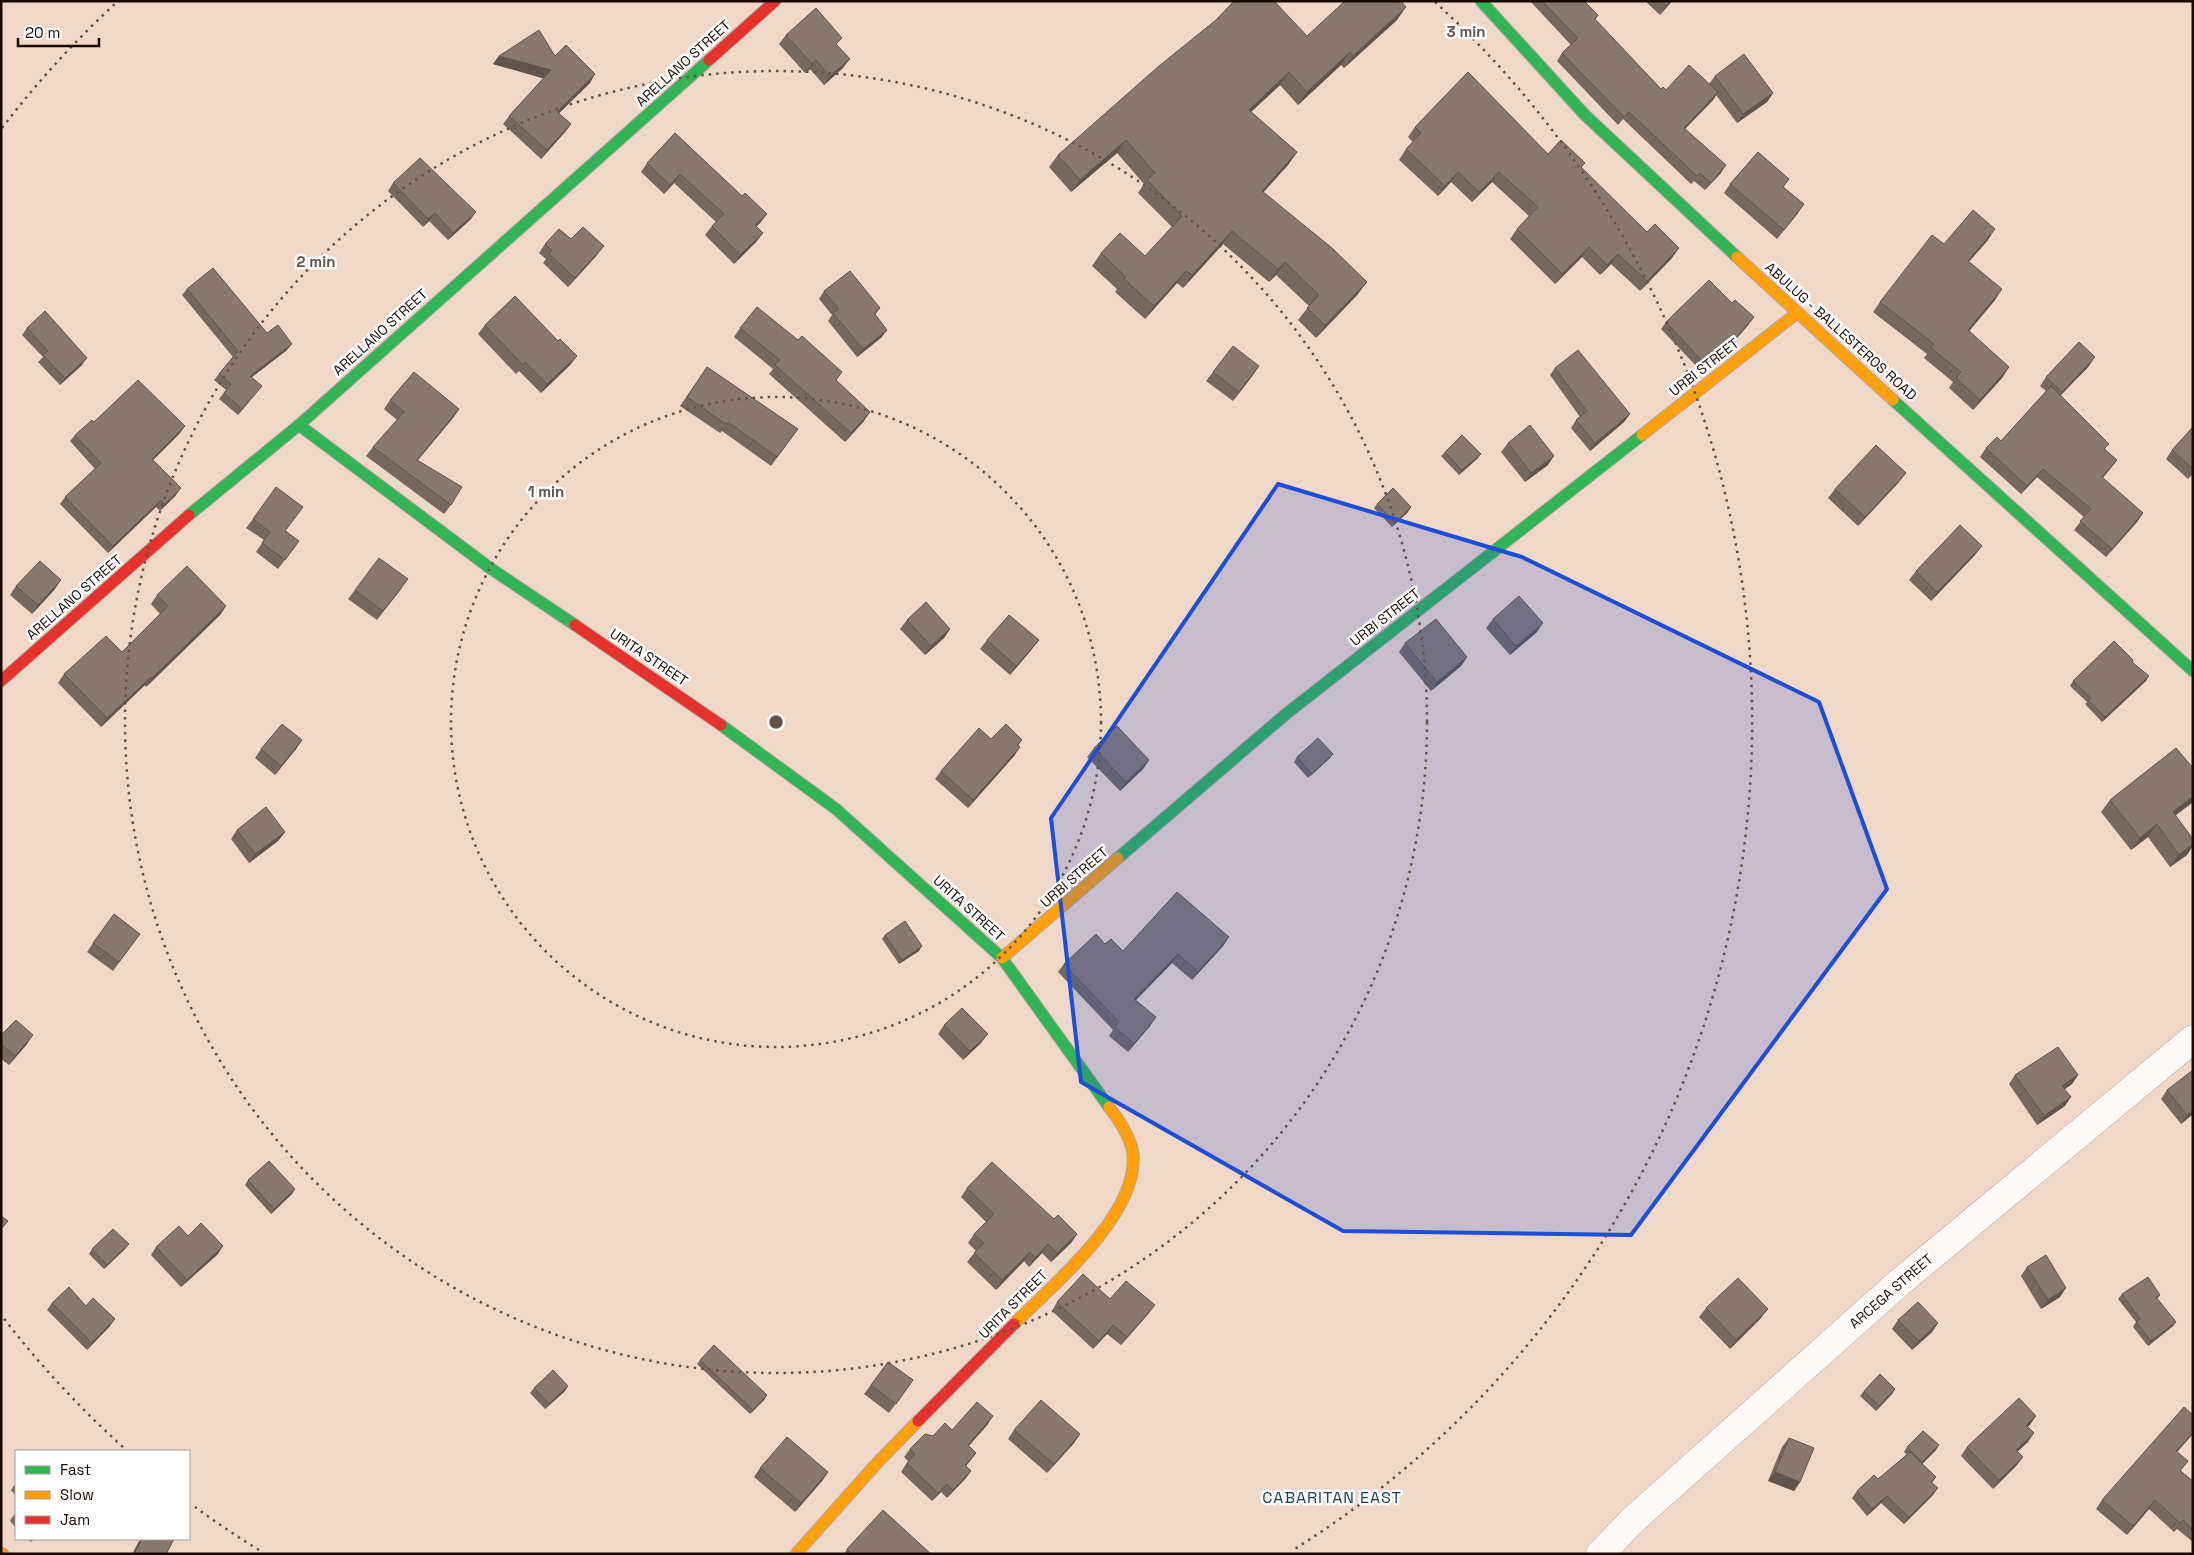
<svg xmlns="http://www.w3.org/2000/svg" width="2194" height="1555" viewBox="0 0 2194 1555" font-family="'Space Grotesk',sans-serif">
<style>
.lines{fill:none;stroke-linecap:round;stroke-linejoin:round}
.street-casing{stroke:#b6a498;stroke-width:29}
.fast-casing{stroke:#b6a498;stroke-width:13}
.slow-casing{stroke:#b6a498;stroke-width:13}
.jam-casing{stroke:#b6a498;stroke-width:13}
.street{stroke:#fdf9f7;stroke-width:28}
.fast{stroke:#30b455;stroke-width:11}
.slow{stroke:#ff9f0a;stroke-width:11}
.jam{stroke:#e5322d;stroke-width:11}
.wall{fill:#76675f}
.shaded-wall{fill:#60544d}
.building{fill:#89786e;stroke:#60544d}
.marked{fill:#1d4ed8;fill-opacity:0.2;stroke:#1d4ed8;stroke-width:4;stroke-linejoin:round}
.ring{fill:none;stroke:#645248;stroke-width:2.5;stroke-dasharray:2.5 5}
.labels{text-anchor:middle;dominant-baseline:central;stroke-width:5;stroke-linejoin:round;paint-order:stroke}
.street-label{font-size:14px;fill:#180a03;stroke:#fff}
.quarter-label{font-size:16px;letter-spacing:1px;fill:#164157;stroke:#fff}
.centre{fill:#645248;stroke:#fff;stroke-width:2.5}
.ring-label{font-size:15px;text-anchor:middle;font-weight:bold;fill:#645248;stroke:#fff;stroke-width:5;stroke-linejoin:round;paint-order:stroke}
</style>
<rect width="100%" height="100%" fill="#f0d8c9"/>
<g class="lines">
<defs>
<path id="street" d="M 1600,1554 L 1634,1519 L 1900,1282 L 2193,1039"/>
<g id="fast">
<path d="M 1481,1 L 1585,115 L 1737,257"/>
<path d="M 1893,400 L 2193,671"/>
<path d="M 299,425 L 490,568 L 575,625"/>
<path d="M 189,515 L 299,425 L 709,60"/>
<path d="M 721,725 L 836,809 L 1002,958 L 1109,1107"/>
<path d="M 1118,858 L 1286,714 L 1642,435"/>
</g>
<g id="slow">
<path d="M 1737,257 L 1893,400"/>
<path d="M 1642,435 L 1797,313"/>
<path d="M 1002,958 L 1118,858"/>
<path d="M 1014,1324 C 1053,1285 1139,1214 1133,1154 C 1131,1137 1119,1120 1109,1107"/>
<path d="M 1,1553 L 3,1554"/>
<path d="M 796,1554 L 878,1462 L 918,1421"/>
</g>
<g id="jam">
<path d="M 709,60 L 775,1"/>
<path d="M 575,625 L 721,725"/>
<path d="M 1,681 L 189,515"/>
<path d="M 918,1421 L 1014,1324"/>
</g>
</defs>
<use href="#street" class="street-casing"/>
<use href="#fast" class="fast-casing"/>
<use href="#slow" class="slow-casing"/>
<use href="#jam" class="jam-casing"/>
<use href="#street" class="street"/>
<use href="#fast" class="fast"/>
<use href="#slow" class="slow"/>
<use href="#jam" class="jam"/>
</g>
<g class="wall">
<path d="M 1530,1 L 1584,1 L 1598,15 L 1595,20 L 1661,89 L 1666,90 L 1709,84 L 1715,76 L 1773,93 L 1767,102 L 1737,123 L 1716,95 L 1713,100 L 1685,129 L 1721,173 L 1705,190 L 1694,181 L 1691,184 L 1623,119 L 1618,125 L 1557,61 L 1562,53 L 1571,45 Z"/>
<path d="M 1645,1 L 1672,1 L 1660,15 Z"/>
<path d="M 1397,20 L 1344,68 L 1341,65 L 1298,105 L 1280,85 L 1251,112 L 1297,152 L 1288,165 L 1263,192 L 1358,294 L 1316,338 L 1298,320 L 1309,306 L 1276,275 L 1269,282 L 1223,244 L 1183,288 L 1177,283 L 1145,319 L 1115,292 L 1117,289 L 1092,266 L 1101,253 L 1145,256 L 1172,227 L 1138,193 L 1144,184 L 1117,153 L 1071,192 L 1049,167 L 1058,155 L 1307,36 Z"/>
<path d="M 786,35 L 837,45 L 843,68 L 824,85 L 810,69 L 805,73 L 779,44 Z"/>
<path d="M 499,56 L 555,56 L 590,83 L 559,113 L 571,124 L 565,132 L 541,159 L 503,124 L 509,116 L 544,78 L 493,64 Z"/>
<path d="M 1415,127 L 1548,154 L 1585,163 L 1581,168 L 1672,258 L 1640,291 L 1611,264 L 1600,275 L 1582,257 L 1555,284 L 1510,239 L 1517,229 L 1529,216 L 1492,182 L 1472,202 L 1451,182 L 1438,196 L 1399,160 L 1406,149 L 1413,142 L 1408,137 Z"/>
<path d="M 675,133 L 742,196 L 767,214 L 760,223 L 756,227 L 763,233 L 756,242 L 734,264 L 705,235 L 712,226 L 716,222 L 674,183 L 664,194 L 641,172 L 647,163 Z"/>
<path d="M 393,183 L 471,219 L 448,240 L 429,221 L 423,227 L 388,191 Z"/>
<path d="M 1730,184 L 1784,187 L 1798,213 L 1777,239 L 1724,193 Z"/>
<path d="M 571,239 L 597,255 L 568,287 L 543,263 L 546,259 L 539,253 L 545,244 Z"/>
<path d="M 1988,240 L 1969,262 L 1995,300 L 1969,331 L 2009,367 L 2002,378 L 1973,410 L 1949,388 L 1953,382 L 1924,358 L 1927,354 L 1873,312 L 1880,302 L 1944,244 Z"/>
<path d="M 187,289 L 267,333 L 287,350 L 252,377 L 257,392 L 238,415 L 219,399 L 226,390 L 214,380 L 233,357 L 182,295 Z"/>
<path d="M 824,291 L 880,308 L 875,315 L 882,337 L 857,357 L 828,321 L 832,315 L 819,299 Z"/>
<path d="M 1666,322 L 1749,324 L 1731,345 L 1700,370 L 1661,329 Z"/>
<path d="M 485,325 L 558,341 L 577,356 L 570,365 L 541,393 L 519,371 L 516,374 L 478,334 Z"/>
<path d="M 27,328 L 82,365 L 60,385 L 38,362 L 43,357 L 22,335 Z"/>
<path d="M 740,328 L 864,421 L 845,442 L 769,374 L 773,369 L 734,337 Z"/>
<path d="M 2089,366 L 2061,395 L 2105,449 L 2117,460 L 2102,478 L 2143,513 L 2137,522 L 2106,557 L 2074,530 L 2084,517 L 2037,477 L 2021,494 L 1980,457 L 1986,448 L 2001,441 L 2046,391 L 2040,386 L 2046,377 Z"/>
<path d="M 707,367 L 798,429 L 771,466 L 722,431 L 720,433 L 680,406 Z"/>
<path d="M 1555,368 L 1630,414 L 1624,422 L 1590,451 L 1571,428 L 1576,420 L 1580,417 L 1550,375 Z"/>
<path d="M 1213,372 L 1253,375 L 1233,401 L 1206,381 Z"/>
<path d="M 390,400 L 459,409 L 453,418 L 418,460 L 451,505 L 444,514 L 366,456 L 373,447 L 397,420 L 384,409 Z"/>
<path d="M 94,422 L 180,433 L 153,460 L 176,495 L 160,511 L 156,507 L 108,553 L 60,504 L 65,497 L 95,469 L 70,441 L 75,435 Z"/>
<path d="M 2193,427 L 2193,474 L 2188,479 L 2166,459 L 2172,450 Z"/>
<path d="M 1508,443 L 1548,465 L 1525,482 L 1501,452 Z"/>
<path d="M 1445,452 L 1478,458 L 1459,475 L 1441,456 Z"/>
<path d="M 1899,482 L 1858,526 L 1828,498 L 1835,489 Z"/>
<path d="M 1377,504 L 1408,512 L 1392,527 L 1374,508 Z"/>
<path d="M 253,519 L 286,531 L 299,541 L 278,569 L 256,552 L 264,540 L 246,528 Z"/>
<path d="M 1975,555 L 1931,601 L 1909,580 L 1916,571 Z"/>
<path d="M 16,586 L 55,589 L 32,614 L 10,595 Z"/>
<path d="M 402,588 L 377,620 L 348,599 L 355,590 Z"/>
<path d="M 157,595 L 226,606 L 220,615 L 146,687 L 145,685 L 101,727 L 58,683 L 64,674 L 122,652 L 160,614 L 151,604 Z"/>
<path d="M 1493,619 L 1537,632 L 1510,655 L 1486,628 Z"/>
<path d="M 907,620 L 950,629 L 944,638 L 925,655 L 900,629 Z"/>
<path d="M 987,640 L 1039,640 L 1032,649 L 1010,675 L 980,649 Z"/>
<path d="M 1405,643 L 1467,657 L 1461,666 L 1431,691 L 1399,652 Z"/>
<path d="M 2132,662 L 2146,681 L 2102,722 L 2085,704 L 2087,702 L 2070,686 L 2073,681 Z"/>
<path d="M 991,739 L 1022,740 L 1018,746 L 1020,747 L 1014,756 L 968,808 L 935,779 L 941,771 Z"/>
<path d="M 302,740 L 296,749 L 275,775 L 255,758 L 261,749 Z"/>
<path d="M 1094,748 L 1149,760 L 1143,769 L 1120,791 L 1087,757 Z"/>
<path d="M 1297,757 L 1330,758 L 1308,778 L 1294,762 Z"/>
<path d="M 2110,800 L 2193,802 L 2176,815 L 2187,855 L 2170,867 L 2148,837 L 2131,850 L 2101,812 Z"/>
<path d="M 237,830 L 285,832 L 278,841 L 249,863 L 231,839 Z"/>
<path d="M 140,934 L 113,971 L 87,952 L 93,943 Z"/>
<path d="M 885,935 L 919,951 L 899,964 L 882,939 Z"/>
<path d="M 1229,937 L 1223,946 L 1192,980 L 1172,963 L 1136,1000 L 1156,1017 L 1150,1026 L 1128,1052 L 1109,1036 L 1113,1030 L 1058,972 L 1064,964 L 1105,944 L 1123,951 Z"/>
<path d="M 944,1025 L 981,1043 L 963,1060 L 938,1034 Z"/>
<path d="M 1,1035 L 27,1044 L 9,1065 L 1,1059 Z"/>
<path d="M 2015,1075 L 2078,1075 L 2072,1084 L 2065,1089 L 2065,1106 L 2037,1125 L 2009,1084 Z"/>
<path d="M 2167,1090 L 2193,1114 L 2181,1124 L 2161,1099 Z"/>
<path d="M 248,1180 L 295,1189 L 292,1194 L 271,1214 L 245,1185 Z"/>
<path d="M 967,1188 L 1054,1219 L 1077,1234 L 1071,1243 L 1051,1262 L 1042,1253 L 1029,1267 L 1024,1261 L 996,1290 L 967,1262 L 976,1251 L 968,1243 L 974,1234 L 986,1222 L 961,1197 Z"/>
<path d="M 188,1236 L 218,1254 L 181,1287 L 151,1255 L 156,1247 Z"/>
<path d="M 129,1244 L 125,1249 L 104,1269 L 89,1254 L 92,1249 Z"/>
<path d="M 2027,1267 L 2060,1297 L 2041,1309 L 2021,1276 Z"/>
<path d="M 2122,1294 L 2160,1295 L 2157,1299 L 2176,1322 L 2173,1326 L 2148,1346 L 2133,1327 L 2136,1322 L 2118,1299 Z"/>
<path d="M 1057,1302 L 1149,1313 L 1121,1345 L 1107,1334 L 1093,1349 L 1052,1311 Z"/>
<path d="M 52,1303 L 86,1306 L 110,1326 L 87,1350 L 47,1310 Z"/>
<path d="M 1706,1308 L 1761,1318 L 1730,1349 L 1699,1317 Z"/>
<path d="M 1898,1320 L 1938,1323 L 1932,1332 L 1912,1350 L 1892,1329 Z"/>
<path d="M 700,1360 L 767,1395 L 764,1400 L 750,1414 L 697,1364 Z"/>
<path d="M 888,1362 L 913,1380 L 889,1413 L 864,1394 Z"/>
<path d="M 568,1386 L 565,1391 L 545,1409 L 530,1393 L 534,1388 Z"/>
<path d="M 1895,1389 L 1892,1394 L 1876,1411 L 1860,1396 L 1864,1391 Z"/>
<path d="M 2036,1416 L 2028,1426 L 2028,1442 L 2017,1451 L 2023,1457 L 2016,1466 L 1993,1489 L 1961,1456 L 1967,1447 Z"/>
<path d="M 988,1424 L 969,1446 L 976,1453 L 966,1466 L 971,1471 L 965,1479 L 947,1498 L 941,1492 L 932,1501 L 901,1472 L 908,1461 L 904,1457 L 910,1449 L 933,1436 L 952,1430 Z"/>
<path d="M 1014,1430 L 1080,1434 L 1074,1443 L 1047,1473 L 1008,1439 Z"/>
<path d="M 1789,1438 L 1800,1482 L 1794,1491 L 1768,1481 L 1782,1447 Z"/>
<path d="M 1907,1447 L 1936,1450 L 1922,1464 L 1936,1477 L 1932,1483 L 1933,1495 L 1904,1524 L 1881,1503 L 1867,1516 L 1852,1498 L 1857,1491 L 1878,1479 L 1907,1455 L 1904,1452 Z"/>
<path d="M 2177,1452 L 2181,1471 L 2193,1481 L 2193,1542 L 2177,1529 L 2174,1532 L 2149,1509 L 2127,1535 L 2096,1509 L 2102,1500 Z"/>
<path d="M 760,1468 L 828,1472 L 822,1481 L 795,1512 L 754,1477 Z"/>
<path d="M 16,1483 L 16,1496 L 11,1490 Z"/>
<path d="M 16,1512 L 16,1528 L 10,1521 Z"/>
<path d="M 27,1539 L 34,1539 L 31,1542 Z"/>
<path d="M 140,1539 L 174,1539 L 166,1554 L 132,1554 Z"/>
<path d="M 847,1549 L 931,1554 L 844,1554 Z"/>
</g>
<g class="shaded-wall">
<path d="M 1670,1 L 1672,1 L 1660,15 L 1666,6 Z"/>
<path d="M 1406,7 L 1397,20 L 1344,68 L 1353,56 Z"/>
<path d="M 1350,52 L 1341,65 L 1298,105 L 1307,92 Z"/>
<path d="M 499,56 L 551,70 L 545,79 L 493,64 Z"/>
<path d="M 850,59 L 843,68 L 824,85 L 830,76 Z"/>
<path d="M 816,60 L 810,69 L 805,73 L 812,64 Z"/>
<path d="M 1289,72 L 1280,85 L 1240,122 L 1249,110 Z"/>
<path d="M 595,74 L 590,83 L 552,120 L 557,112 Z"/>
<path d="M 1718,92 L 1713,100 L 1678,136 L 1684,128 Z"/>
<path d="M 1773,93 L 1767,102 L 1737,123 L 1743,114 Z"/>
<path d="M 571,124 L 565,132 L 541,159 L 547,150 Z"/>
<path d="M 1126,140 L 1117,153 L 1071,192 L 1080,180 Z"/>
<path d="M 1297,152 L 1288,165 L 1253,204 L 1262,191 Z"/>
<path d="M 1726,165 L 1721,173 L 1705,190 L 1711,183 Z"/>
<path d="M 1458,172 L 1451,182 L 1438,196 L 1445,186 Z"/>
<path d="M 1499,172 L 1492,182 L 1472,202 L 1479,192 Z"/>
<path d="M 680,174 L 674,183 L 664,194 L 670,185 Z"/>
<path d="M 1804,204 L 1798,213 L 1777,239 L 1784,230 Z"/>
<path d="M 476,212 L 471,219 L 448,240 L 453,233 Z"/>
<path d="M 435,213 L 429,221 L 423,227 L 428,219 Z"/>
<path d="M 767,214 L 760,223 L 748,234 L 755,225 Z"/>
<path d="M 1995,229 L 1988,240 L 1960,271 L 1968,261 Z"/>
<path d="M 1232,231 L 1223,244 L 1183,288 L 1192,275 Z"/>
<path d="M 763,233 L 756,242 L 734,264 L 740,255 Z"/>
<path d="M 604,246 L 597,255 L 568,287 L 575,278 Z"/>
<path d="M 1589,247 L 1582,257 L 1555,284 L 1562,274 Z"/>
<path d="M 1679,248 L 1672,258 L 1640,291 L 1647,281 Z"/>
<path d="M 1618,254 L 1611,264 L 1600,275 L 1607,265 Z"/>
<path d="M 1285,262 L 1276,275 L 1269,282 L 1278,269 Z"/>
<path d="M 1186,271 L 1177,283 L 1145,319 L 1154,306 Z"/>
<path d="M 1367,282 L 1358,294 L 1316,338 L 1325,325 Z"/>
<path d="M 2002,289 L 1995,300 L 1961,341 L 1968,330 Z"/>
<path d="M 1754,317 L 1749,324 L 1731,345 L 1700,370 L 1704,363 Z"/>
<path d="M 887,330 L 882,337 L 857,357 L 863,349 Z"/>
<path d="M 292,344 L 287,350 L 245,382 L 250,376 Z"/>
<path d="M 577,356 L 570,365 L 541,393 L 547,384 Z"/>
<path d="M 2095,357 L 2089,366 L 2055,401 L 2062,392 Z"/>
<path d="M 87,358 L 82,365 L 60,385 L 65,378 Z"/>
<path d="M 1259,366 L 1253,375 L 1233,401 L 1239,392 Z"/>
<path d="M 2009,367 L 2002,378 L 1973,410 L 1980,400 Z"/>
<path d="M 262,386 L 257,392 L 238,415 L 242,409 Z"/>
<path d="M 459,409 L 453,418 L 411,468 L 417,460 Z"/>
<path d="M 870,412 L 864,421 L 845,442 L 851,433 Z"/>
<path d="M 1630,414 L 1624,422 L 1590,451 L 1595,443 Z"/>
<path d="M 185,426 L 180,433 L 147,466 L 152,459 Z"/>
<path d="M 1481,454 L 1478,458 L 1459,475 L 1462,470 Z"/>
<path d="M 1554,456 L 1548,465 L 1525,482 L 1531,473 Z"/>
<path d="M 2117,460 L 2111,468 L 2096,486 L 2102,477 Z"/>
<path d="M 2043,469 L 2037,477 L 2021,494 L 2027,486 Z"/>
<path d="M 1906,473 L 1899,482 L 1858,526 L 1865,517 Z"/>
<path d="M 181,488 L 176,495 L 160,511 L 165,504 Z"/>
<path d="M 161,500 L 156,507 L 108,553 L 113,546 Z"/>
<path d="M 1411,507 L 1408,512 L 1392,527 L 1395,523 Z"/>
<path d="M 2143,513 L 2137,522 L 2106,557 L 2112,549 Z"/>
<path d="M 1982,546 L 1975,555 L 1931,601 L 1937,592 Z"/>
<path d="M 61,580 L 55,589 L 32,614 L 38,605 Z"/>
<path d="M 226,606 L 220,615 L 146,687 L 152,678 Z"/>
<path d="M 1543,623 L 1537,632 L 1510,655 L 1516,646 Z"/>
<path d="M 950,629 L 944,638 L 925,655 L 931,646 Z"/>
<path d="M 1039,640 L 1032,649 L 1010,675 L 1016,666 Z"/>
<path d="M 1467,657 L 1461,666 L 1431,691 L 1437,682 Z"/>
<path d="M 2149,676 L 2146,681 L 2102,722 L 2105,717 Z"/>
<path d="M 151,677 L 145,685 L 101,727 L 107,718 Z"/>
<path d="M 302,740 L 296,749 L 275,775 L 281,766 Z"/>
<path d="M 1020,747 L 1014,756 L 968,808 L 973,800 Z"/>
<path d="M 1333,754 L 1330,758 L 1308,778 L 1312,774 Z"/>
<path d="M 1149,760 L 1143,769 L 1120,791 L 1126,782 Z"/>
<path d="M 2193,796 L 2193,802 L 2164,824 L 2173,812 Z"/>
<path d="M 2157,824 L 2148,837 L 2131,850 L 2140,838 Z"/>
<path d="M 285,832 L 278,841 L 249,863 L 255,854 Z"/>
<path d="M 2193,844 L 2193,846 L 2187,855 L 2170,867 L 2179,855 Z"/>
<path d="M 1229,937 L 1223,946 L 1192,980 L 1198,972 Z"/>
<path d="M 922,946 L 919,951 L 899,964 L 902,960 Z"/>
<path d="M 1178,954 L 1172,963 L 1128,1008 L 1134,999 Z"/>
<path d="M 1156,1017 L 1150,1026 L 1128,1052 L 1134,1044 Z"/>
<path d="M 988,1034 L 981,1043 L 963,1060 L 970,1051 Z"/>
<path d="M 33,1035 L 27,1044 L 9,1065 L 15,1056 Z"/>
<path d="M 2078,1075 L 2072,1084 L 2056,1095 L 2062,1086 Z"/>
<path d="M 2071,1097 L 2065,1106 L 2037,1125 L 2044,1116 Z"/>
<path d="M 2193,1111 L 2193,1114 L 2181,1124 L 2187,1115 Z"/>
<path d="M 295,1189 L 292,1194 L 271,1214 L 274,1209 Z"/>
<path d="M 1077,1234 L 1071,1243 L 1051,1262 L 1057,1253 Z"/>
<path d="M 129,1244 L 125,1249 L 104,1269 L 107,1265 Z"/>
<path d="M 1048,1244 L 1042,1253 L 1029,1267 L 1035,1258 Z"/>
<path d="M 223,1246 L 218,1254 L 181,1287 L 187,1280 Z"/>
<path d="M 1030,1252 L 1024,1261 L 996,1290 L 1002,1280 Z"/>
<path d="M 2066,1288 L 2060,1297 L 2041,1309 L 2048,1300 Z"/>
<path d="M 1155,1305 L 1149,1313 L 1121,1345 L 1127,1337 Z"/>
<path d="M 1768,1309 L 1761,1318 L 1730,1349 L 1736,1340 Z"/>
<path d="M 115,1319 L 110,1326 L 87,1350 L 92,1343 Z"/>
<path d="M 2176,1322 L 2173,1326 L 2148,1346 L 2151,1341 Z"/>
<path d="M 1938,1323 L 1932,1332 L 1912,1350 L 1919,1341 Z"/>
<path d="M 1113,1325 L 1107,1334 L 1093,1349 L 1099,1341 Z"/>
<path d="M 568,1386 L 565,1391 L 545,1409 L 549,1404 Z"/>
<path d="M 1895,1389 L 1892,1394 L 1876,1411 L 1879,1406 Z"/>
<path d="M 767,1395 L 764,1400 L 750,1414 L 753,1410 Z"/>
<path d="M 993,1416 L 988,1424 L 962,1453 L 968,1445 Z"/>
<path d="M 2036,1416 L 2030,1425 L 2020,1434 L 2026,1425 Z"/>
<path d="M 2034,1433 L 2028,1442 L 2010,1459 L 2016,1450 Z"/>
<path d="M 2193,1433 L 2193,1434 L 2170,1460 L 2176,1451 Z"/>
<path d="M 1080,1434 L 1074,1443 L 1047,1473 L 1054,1464 Z"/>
<path d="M 1939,1445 L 1936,1450 L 1919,1467 L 1922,1462 Z"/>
<path d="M 976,1453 L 970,1461 L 959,1474 L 965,1465 Z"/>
<path d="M 2023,1457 L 2016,1466 L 1993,1489 L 1999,1480 Z"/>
<path d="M 971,1471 L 965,1479 L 947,1498 L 953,1490 Z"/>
<path d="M 828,1472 L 822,1481 L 795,1512 L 801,1503 Z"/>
<path d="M 1775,1472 L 1800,1482 L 1794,1491 L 1768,1481 Z"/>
<path d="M 947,1484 L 941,1492 L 932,1501 L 938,1493 Z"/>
<path d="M 1938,1488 L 1933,1495 L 1904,1524 L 1909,1517 Z"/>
<path d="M 1887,1496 L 1881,1503 L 1867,1516 L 1872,1509 Z"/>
<path d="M 2155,1500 L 2149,1509 L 2127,1535 L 2133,1526 Z"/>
</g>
<g class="building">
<path d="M 1234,1 L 1274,1 L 1307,36 L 1345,1 L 1401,1 L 1406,7 L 1353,56 L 1350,52 L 1307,92 L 1289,72 L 1249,110 L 1297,152 L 1262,191 L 1332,248 L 1367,282 L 1325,325 L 1307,308 L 1319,295 L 1285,262 L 1278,269 L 1232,231 L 1192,275 L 1186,271 L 1154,306 L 1124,279 L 1126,277 L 1101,253 L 1120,233 L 1145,256 L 1182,216 L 1147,180 L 1155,173 L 1126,140 L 1080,180 L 1058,155 L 1159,66 L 1216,20 Z"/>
<path d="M 1542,1 L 1584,1 L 1598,15 L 1595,19 L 1661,89 L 1663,87 L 1666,90 L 1689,65 L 1718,92 L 1684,128 L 1726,165 L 1711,183 L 1700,173 L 1697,176 L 1629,112 L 1624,117 L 1562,53 L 1578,38 Z"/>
<path d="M 1661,1 L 1670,1 L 1666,6 Z"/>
<path d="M 816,8 L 842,38 L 836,44 L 850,59 L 830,76 L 816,60 L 812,64 L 786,35 Z"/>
<path d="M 539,30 L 555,56 L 566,45 L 595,74 L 557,112 L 571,124 L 547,150 L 509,116 L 551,70 L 499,56 Z"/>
<path d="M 1744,54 L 1773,93 L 1743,114 L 1715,76 Z"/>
<path d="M 1468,72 L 1548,154 L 1561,140 L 1585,163 L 1581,167 L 1647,232 L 1655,224 L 1679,248 L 1647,281 L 1618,254 L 1607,265 L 1589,247 L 1562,274 L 1517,229 L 1538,207 L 1499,172 L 1479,192 L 1458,172 L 1445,186 L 1406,149 L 1421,133 L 1415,127 Z"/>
<path d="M 675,133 L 742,196 L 745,193 L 767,214 L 755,225 L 763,233 L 740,255 L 712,226 L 724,214 L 680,174 L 670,185 L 647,163 Z"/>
<path d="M 1758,152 L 1789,179 L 1783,187 L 1804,204 L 1784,230 L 1730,184 Z"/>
<path d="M 420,158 L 476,212 L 453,233 L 435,213 L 428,219 L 393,183 Z"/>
<path d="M 1973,210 L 1995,229 L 1968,261 L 2002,289 L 1968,330 L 2009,367 L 1980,400 L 1956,378 L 1961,372 L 1931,348 L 1934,344 L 1880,302 L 1932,235 L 1944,244 Z"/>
<path d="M 583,227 L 604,246 L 575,278 L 549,254 L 552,250 L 545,244 L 559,229 L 571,239 Z"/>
<path d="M 213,268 L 267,333 L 278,325 L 292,344 L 250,376 L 262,386 L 242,409 L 224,393 L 231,384 L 219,374 L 238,351 L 187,289 Z"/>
<path d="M 850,271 L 880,308 L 874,313 L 887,330 L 863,349 L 833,313 L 839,309 L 824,291 Z"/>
<path d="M 1709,280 L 1732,303 L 1735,300 L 1754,317 L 1736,338 L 1704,363 L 1666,322 Z"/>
<path d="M 515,296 L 558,341 L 560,339 L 577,356 L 547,384 L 525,362 L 523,365 L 485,325 Z"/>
<path d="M 757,307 L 798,340 L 802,336 L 842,372 L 836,380 L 870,412 L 851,433 L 775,365 L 780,360 L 740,328 Z"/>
<path d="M 45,311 L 87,358 L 65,378 L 43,355 L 48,351 L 27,328 Z"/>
<path d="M 2079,342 L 2095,357 L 2062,392 L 2046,377 Z"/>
<path d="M 1233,346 L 1259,366 L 1239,392 L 1213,372 Z"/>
<path d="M 1578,350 L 1630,414 L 1595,443 L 1576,420 L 1587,411 L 1555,368 Z"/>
<path d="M 707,367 L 798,429 L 777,457 L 728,422 L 726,424 L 687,397 Z"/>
<path d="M 414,372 L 459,409 L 417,460 L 462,487 L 451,505 L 373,447 L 404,412 L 390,400 Z"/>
<path d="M 138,380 L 185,426 L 152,459 L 181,488 L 165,504 L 161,500 L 113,546 L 65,497 L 101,463 L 75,435 L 92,420 L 94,422 Z"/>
<path d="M 2051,386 L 2109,444 L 2104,449 L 2117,460 L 2102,477 L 2143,513 L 2112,549 L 2080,521 L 2091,509 L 2043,469 L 2027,486 L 1986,448 L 1997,437 L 2001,441 Z"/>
<path d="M 1530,425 L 1554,456 L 1531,473 L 1508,443 Z"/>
<path d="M 2193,427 L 2193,469 L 2172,450 Z"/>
<path d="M 1462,435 L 1481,454 L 1462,470 L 1445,452 Z"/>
<path d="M 1876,445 L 1906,473 L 1865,517 L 1835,489 Z"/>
<path d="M 276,487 L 303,507 L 285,531 L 299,541 L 285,560 L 262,543 L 270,532 L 253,519 Z"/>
<path d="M 1393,488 L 1411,507 L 1395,523 L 1377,504 Z"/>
<path d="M 1960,525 L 1982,546 L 1937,592 L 1916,571 Z"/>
<path d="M 379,558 L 408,579 L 383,611 L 355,590 Z"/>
<path d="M 40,561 L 61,580 L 38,605 L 16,586 Z"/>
<path d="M 187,566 L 226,606 L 152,678 L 151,677 L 107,718 L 64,674 L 106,636 L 122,652 L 168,606 L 157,595 Z"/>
<path d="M 1519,596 L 1543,623 L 1516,646 L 1493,619 Z"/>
<path d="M 926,602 L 950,629 L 931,646 L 907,620 Z"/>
<path d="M 1009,615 L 1039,640 L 1016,666 L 987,640 Z"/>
<path d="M 1436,619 L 1467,657 L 1437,682 L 1405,643 Z"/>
<path d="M 2114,641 L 2133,660 L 2132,662 L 2149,676 L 2105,717 L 2088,700 L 2091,698 L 2073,681 Z"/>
<path d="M 282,724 L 302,740 L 281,766 L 261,749 Z"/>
<path d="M 1006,724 L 1022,740 L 1017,745 L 1020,747 L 973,800 L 941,771 L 979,728 L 991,739 Z"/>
<path d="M 1117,726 L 1149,760 L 1126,782 L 1094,748 Z"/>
<path d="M 1318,738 L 1333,754 L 1312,774 L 1297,757 Z"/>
<path d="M 2176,748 L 2193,768 L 2193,796 L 2173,812 L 2193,839 L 2193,844 L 2179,855 L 2157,824 L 2140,838 L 2110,800 Z"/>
<path d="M 266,807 L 285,832 L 255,854 L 237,830 Z"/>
<path d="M 1177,892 L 1229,937 L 1198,972 L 1178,954 L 1134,999 L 1156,1017 L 1134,1044 L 1115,1027 L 1119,1022 L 1064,964 L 1096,934 L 1105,944 L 1111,939 L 1123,951 Z"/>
<path d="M 114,914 L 140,934 L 119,962 L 93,943 Z"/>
<path d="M 905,921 L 922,946 L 902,960 L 885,935 Z"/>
<path d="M 962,1008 L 988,1034 L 970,1051 L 944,1025 Z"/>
<path d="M 16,1020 L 33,1035 L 15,1056 L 1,1044 L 1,1035 Z"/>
<path d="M 2058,1047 L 2078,1075 L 2062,1086 L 2071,1097 L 2044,1116 L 2015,1075 Z"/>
<path d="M 2193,1070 L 2193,1111 L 2187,1115 L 2167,1090 Z"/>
<path d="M 269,1161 L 295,1189 L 274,1209 L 248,1180 Z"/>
<path d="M 992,1162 L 1054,1219 L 1058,1215 L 1077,1234 L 1057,1253 L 1048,1244 L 1035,1258 L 1030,1252 L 1002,1280 L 974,1253 L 984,1243 L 974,1234 L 994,1214 L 967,1188 Z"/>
<path d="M 1,1216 L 8,1221 L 1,1229 Z"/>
<path d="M 201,1223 L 223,1246 L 187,1280 L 156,1247 L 179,1226 L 188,1236 Z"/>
<path d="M 113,1229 L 129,1244 L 107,1265 L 92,1249 Z"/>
<path d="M 2046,1255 L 2066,1288 L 2048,1300 L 2027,1267 Z"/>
<path d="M 1083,1274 L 1110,1299 L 1126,1281 L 1155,1305 L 1127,1337 L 1113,1325 L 1099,1341 L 1057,1302 Z"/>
<path d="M 2148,1277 L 2160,1295 L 2156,1297 L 2176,1322 L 2151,1341 L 2136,1322 L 2140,1319 L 2122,1294 Z"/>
<path d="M 1738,1278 L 1768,1309 L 1736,1340 L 1706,1308 Z"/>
<path d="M 69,1287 L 86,1306 L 93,1298 L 115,1319 L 92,1343 L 52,1303 Z"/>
<path d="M 1918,1302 L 1938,1323 L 1919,1341 L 1898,1320 Z"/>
<path d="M 714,1345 L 767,1395 L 753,1410 L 700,1360 Z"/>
<path d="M 888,1362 L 913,1380 L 896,1404 L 871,1385 Z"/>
<path d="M 553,1370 L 568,1386 L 549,1404 L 534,1388 Z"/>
<path d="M 1880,1374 L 1895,1389 L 1879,1406 L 1864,1391 Z"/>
<path d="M 2019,1398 L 2036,1416 L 2026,1425 L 2034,1433 L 2016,1450 L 2023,1457 L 1999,1480 L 1967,1447 Z"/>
<path d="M 1041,1400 L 1080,1434 L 1054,1464 L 1014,1430 Z"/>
<path d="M 977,1402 L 993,1416 L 968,1445 L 976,1453 L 965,1465 L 971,1471 L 953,1490 L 947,1484 L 938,1493 L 907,1463 L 915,1454 L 910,1449 L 925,1434 L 933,1436 L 945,1423 L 952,1430 Z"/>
<path d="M 2184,1407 L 2193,1415 L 2193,1433 L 2176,1451 L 2188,1461 L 2180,1471 L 2193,1481 L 2193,1529 L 2183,1520 L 2180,1523 L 2155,1500 L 2133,1526 L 2102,1500 Z"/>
<path d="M 1923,1431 L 1939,1445 L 1922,1462 L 1907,1447 Z"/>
<path d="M 787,1437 L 828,1472 L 801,1503 L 760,1468 Z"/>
<path d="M 1789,1438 L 1814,1448 L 1800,1482 L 1775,1472 Z"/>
<path d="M 1910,1452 L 1936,1477 L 1931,1482 L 1938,1488 L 1909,1517 L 1887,1496 L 1872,1509 L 1857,1491 L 1874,1475 L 1878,1479 Z"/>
<path d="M 883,1510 L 931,1554 L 852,1554 L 847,1549 Z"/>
<path d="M 142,1539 L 174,1539 L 166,1554 L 134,1554 Z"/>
</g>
<path class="marked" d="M 1278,484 L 1522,557 L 1819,702 L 1887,889 L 1631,1235 L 1343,1231 L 1081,1082 L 1051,818 Z"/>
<g class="ring">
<circle cx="776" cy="722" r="325"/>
<circle cx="776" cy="722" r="651"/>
<path d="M259 1550A976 976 0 0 1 195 1507M123 1447A976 976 0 0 1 2 1316M2 128A976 976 0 0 1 117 2M1435 2A976 976 0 0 1 1293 1550"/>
</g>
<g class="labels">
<g class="street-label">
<text transform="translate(683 63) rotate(-42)">ARELLANO STREET</text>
<text transform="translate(1841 331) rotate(42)">ABULUG - BALLESTEROS ROAD</text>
<text transform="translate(380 332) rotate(-42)">ARELLANO STREET</text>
<text transform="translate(1704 367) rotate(-38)">URBI STREET</text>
<text transform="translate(74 597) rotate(-41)">ARELLANO STREET</text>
<text transform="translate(1385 617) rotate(-38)">URBI STREET</text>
<text transform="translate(649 657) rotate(34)">URITA STREET</text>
<text transform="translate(1074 877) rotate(-41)">URBI STREET</text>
<text transform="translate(969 908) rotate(42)">URITA STREET</text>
<text transform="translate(1891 1291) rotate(-41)">ARCEGA STREET</text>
<text transform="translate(1013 1304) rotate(-45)">URITA STREET</text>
</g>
<g class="quarter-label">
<text x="1332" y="1497">CABARITAN EAST</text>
</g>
</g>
<circle cx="776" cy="722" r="8" class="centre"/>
<g class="ring-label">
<text x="1466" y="37">3 min</text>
<text x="316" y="267">2 min</text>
<text x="546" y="497">1 min</text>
</g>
<rect width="2194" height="1555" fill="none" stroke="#180a03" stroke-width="5"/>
<rect x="15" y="1450" width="175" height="90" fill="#ffffff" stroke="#a39d9a"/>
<rect x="25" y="1466" width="25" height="8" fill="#30b455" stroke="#a39d9a"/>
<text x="60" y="1475" font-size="15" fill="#180a03">Fast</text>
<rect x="25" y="1491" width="25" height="8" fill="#ff9f0a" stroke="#a39d9a"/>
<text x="60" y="1500" font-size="15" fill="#180a03">Slow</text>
<rect x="25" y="1516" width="25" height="8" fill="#e5322d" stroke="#a39d9a"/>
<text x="60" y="1525" font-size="15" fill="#180a03">Jam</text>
<path d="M18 38v8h81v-8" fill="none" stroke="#180a03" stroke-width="2.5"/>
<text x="25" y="38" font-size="15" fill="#180a03" stroke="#ffffff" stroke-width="4" paint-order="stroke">20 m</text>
</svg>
